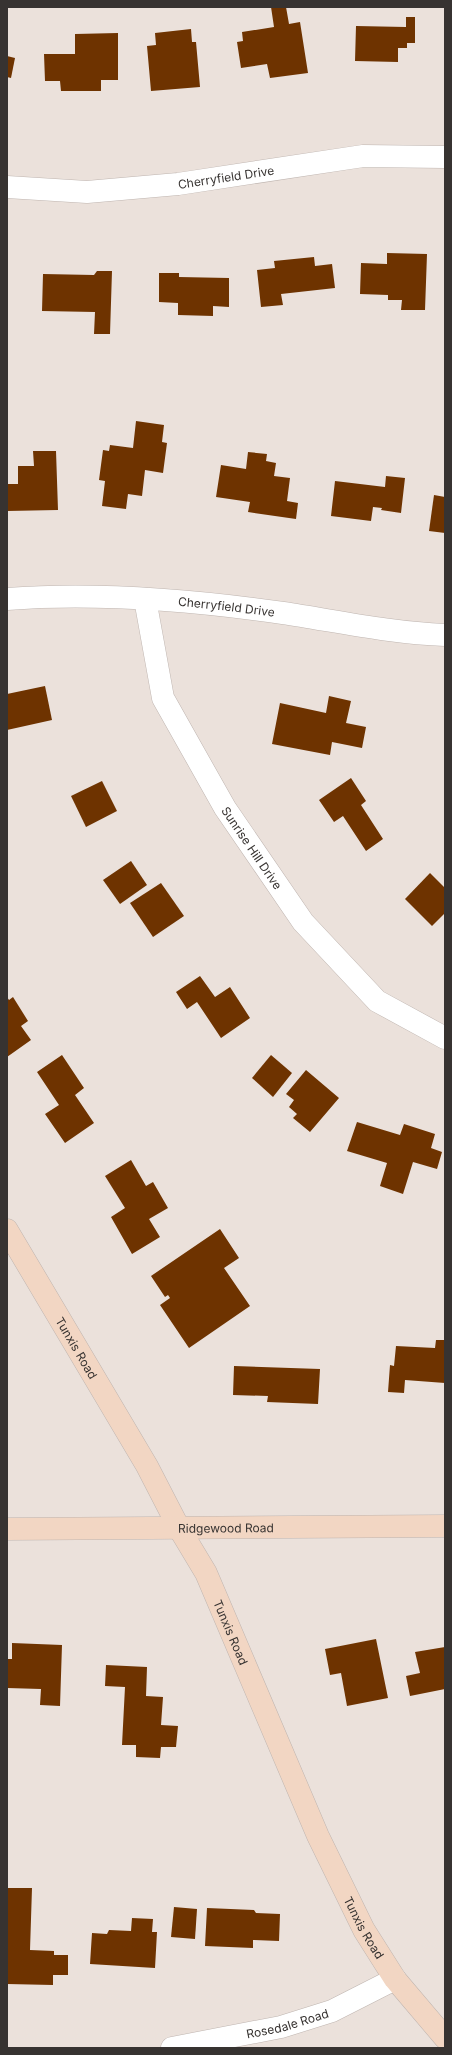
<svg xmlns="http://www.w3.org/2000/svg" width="452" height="2055" viewBox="0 0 452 2055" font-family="Inter,sans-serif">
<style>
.building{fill:#6e3300}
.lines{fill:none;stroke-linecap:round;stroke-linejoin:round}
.street-casing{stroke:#bfb5b0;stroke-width:23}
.secondary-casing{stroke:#bfb5b0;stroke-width:23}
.street{stroke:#fff;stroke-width:22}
.secondary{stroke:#f2d6c3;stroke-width:22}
.labels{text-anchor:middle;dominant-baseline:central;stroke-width:4;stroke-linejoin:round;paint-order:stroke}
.street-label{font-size:12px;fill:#373331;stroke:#ebe1db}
</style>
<rect width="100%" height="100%" fill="#ebe1db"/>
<g class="building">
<path d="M 271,7 L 286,7 L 289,24 L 300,22 L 308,73 L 270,78 L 267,64 L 241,68 L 237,42 L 243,41 L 242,32 L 274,27 Z"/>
<path d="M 406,17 L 415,17 L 415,43 L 407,43 L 407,48 L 398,48 L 398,62 L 355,61 L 356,26 L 406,27 Z"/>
<path d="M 191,29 L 192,42 L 196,42 L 200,87 L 151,91 L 147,46 L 156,45 L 155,33 Z"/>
<path d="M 118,33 L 118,80 L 101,80 L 101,91 L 61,91 L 60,81 L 45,81 L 44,54 L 75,54 L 75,34 Z"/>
<path d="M 7,56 L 15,58 L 11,78 L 7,77 Z"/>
<path d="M 387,253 L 427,254 L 425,310 L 401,310 L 402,300 L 388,300 L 388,295 L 360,294 L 361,263 L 387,264 Z"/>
<path d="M 314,257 L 315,266 L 332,264 L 335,288 L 281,294 L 283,305 L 261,307 L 257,270 L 275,268 L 274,261 Z"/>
<path d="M 97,271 L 112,271 L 110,334 L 94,334 L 95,312 L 42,311 L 43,274 L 94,275 Z"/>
<path d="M 159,273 L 179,273 L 179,277 L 229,278 L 229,307 L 213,306 L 213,316 L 178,315 L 178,303 L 159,302 Z"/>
<path d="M 136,421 L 164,425 L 162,442 L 167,443 L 163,473 L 145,470 L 142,496 L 128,494 L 126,509 L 102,506 L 105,481 L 99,480 L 103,450 L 109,451 L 110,445 L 133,448 Z"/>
<path d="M 33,451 L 56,451 L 58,510 L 7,511 L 7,484 L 18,484 L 18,466 L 34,466 Z"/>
<path d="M 248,452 L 267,454 L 266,461 L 276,463 L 274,476 L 290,478 L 287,501 L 298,503 L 296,519 L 248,512 L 250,502 L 216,497 L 221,465 L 246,469 Z"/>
<path d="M 386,476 L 405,478 L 401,513 L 381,510 L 382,508 L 373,507 L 371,521 L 331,516 L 335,481 L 385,487 Z"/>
<path d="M 434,495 L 445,497 L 445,533 L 429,531 Z"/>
<path d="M 45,686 L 52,720 L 7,730 L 7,694 Z"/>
<path d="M 329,696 L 351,701 L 346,723 L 366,727 L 362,748 L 332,742 L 330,755 L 272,744 L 280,703 L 326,713 Z"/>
<path d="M 351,778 L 366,801 L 361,805 L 383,839 L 366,851 L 343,816 L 334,822 L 319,800 Z"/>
<path d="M 102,781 L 117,811 L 86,827 L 71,796 Z"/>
<path d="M 131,861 L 147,885 L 120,904 L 103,880 Z"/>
<path d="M 430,873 L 445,888 L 445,913 L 432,926 L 405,899 Z"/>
<path d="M 161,883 L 184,916 L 153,937 L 130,903 Z"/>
<path d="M 200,976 L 215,997 L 230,987 L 250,1018 L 221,1038 L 197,1002 L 187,1009 L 176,992 Z"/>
<path d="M 7,997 L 9,1000 L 13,997 L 28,1021 L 21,1026 L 31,1040 L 7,1057 Z"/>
<path d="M 62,1055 L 84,1088 L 75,1095 L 94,1123 L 65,1143 L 45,1114 L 59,1105 L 37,1072 Z"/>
<path d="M 271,1055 L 292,1073 L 273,1097 L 252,1078 Z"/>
<path d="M 306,1070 L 339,1098 L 310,1132 L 293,1118 L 297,1114 L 289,1107 L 294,1100 L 286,1094 Z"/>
<path d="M 357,1122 L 400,1135 L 404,1124 L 435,1134 L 431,1148 L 442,1152 L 437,1169 L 413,1162 L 403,1194 L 380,1186 L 387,1163 L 347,1151 Z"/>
<path d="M 131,1160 L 146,1186 L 153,1182 L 168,1208 L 149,1219 L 160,1237 L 132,1254 L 111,1217 L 125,1208 L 105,1176 Z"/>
<path d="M 220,1229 L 239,1258 L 224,1268 L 250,1306 L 189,1348 L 160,1305 L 170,1298 L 168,1295 L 165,1297 L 151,1276 Z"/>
<path d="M 436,1340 L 445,1340 L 445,1383 L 405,1380 L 404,1393 L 388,1392 L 390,1365 L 394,1366 L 396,1346 L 435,1348 Z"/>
<path d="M 234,1366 L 320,1369 L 318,1404 L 267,1402 L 268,1396 L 233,1395 Z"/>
<path d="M 376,1639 L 388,1698 L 347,1706 L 341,1673 L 330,1675 L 325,1649 Z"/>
<path d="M 12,1643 L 62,1645 L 60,1706 L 40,1705 L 41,1689 L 7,1688 L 7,1659 L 12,1659 Z"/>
<path d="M 445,1647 L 445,1689 L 410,1696 L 406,1676 L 420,1673 L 415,1652 Z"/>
<path d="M 106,1665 L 147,1667 L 146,1696 L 163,1697 L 161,1725 L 178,1726 L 176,1747 L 161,1747 L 160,1758 L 136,1757 L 136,1745 L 122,1745 L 125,1687 L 105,1686 Z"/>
<path d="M 7,1888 L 32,1888 L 30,1950 L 54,1951 L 54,1955 L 68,1955 L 68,1975 L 53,1975 L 53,1985 L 7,1984 Z"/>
<path d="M 174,1907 L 197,1909 L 195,1939 L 171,1937 Z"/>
<path d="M 207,1908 L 254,1910 L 256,1913 L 280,1914 L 279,1941 L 253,1940 L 253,1948 L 205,1946 Z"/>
<path d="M 132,1918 L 153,1919 L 152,1932 L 157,1932 L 155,1968 L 90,1964 L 92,1933 L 107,1934 L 109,1930 L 131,1931 Z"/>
</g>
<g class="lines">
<defs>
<g id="street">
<path id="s1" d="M 7,187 L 87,192 L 178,184 L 363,156 L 445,157"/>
<path id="s2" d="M 7,599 C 98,592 192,600 283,613 C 336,621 391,633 445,635"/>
<path id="s3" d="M 145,599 L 163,698 L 225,808 L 303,922 L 377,1001 L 445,1038"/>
<path id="s4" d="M 172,2048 L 281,2027 L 332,2011 L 395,1979"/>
</g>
<g id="secondary">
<path id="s5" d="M 7,1230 L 147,1466 L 179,1528 L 206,1573 L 318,1836 L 364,1930 L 395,1979 L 445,2038"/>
<path id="s6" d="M 7,1529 L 445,1526"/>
</g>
</defs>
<use href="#street" class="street-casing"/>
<use href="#secondary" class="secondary-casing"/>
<use href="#street" class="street"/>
<use href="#secondary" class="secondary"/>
</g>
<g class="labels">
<g class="street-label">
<text stroke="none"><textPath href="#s1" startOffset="220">Cherryfield Drive</textPath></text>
<text stroke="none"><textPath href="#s2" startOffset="220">Cherryfield Drive</textPath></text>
<text stroke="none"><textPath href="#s3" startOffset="275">Sunrise Hill Drive</textPath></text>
<text stroke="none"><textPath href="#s5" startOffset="137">Tunxis Road</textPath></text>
<text stroke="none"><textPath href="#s6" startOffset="219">Ridgewood Road</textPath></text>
<text stroke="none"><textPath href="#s5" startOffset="461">Tunxis Road</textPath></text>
<text stroke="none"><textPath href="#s5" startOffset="785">Tunxis Road</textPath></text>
<text stroke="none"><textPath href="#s4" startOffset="118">Rosedale Road</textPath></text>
</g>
</g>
<rect width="452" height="2055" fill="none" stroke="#373331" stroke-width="16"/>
</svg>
